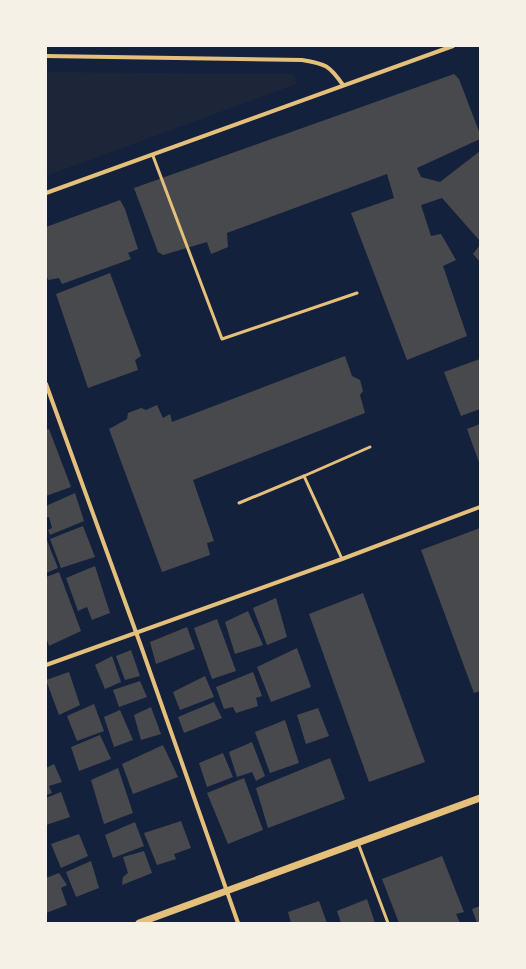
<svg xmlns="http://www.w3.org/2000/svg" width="526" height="969" viewBox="0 0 526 969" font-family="Commissioner,sans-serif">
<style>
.green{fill:#1d2539}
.building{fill:#48494c}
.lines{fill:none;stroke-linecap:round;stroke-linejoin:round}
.service{stroke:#e5c07b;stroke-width:3}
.minor{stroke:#e5c07b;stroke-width:4}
.tertiary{stroke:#e5c07b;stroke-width:7}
</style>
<rect width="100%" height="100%" fill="#14213d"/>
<path class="green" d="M 46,72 L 294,74 L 296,84 L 46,176 Z"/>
<g class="building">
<path d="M 454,74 L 459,79 L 480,134 L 480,139 L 417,168 L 421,177 L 440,182 L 480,151 L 480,241 L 442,198 L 421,205 L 431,236 L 441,234 L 456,260 L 443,266 L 467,336 L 407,360 L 351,213 L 394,198 L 387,174 L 227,233 L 228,247 L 211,254 L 207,242 L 163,255 L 158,252 L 134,188 Z"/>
<path d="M 120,200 L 125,209 L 138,249 L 128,253 L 131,259 L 62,284 L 59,278 L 48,280 L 46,274 L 46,227 Z"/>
<path d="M 480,245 L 480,262 L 473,254 Z"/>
<path d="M 110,273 L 141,356 L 135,360 L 138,370 L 88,388 L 56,294 Z"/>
<path d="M 345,356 L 352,376 L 360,380 L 363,391 L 360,395 L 365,413 L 193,480 L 214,541 L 207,543 L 210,555 L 162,572 L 109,429 L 127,419 L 128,413 L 141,408 L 146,410 L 157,405 L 163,418 L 170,414 L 172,422 Z"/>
<path d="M 480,359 L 480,409 L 461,416 L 444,372 Z"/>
<path d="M 480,424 L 480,465 L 467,429 Z"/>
<path d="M 49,429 L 71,487 L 46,496 L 46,430 Z"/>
<path d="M 75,493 L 84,521 L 50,535 L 48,530 L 52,528 L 49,517 L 46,517 L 46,506 Z"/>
<path d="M 83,526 L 95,557 L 61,568 L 50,539 Z"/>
<path d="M 480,528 L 480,691 L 474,693 L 421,550 Z"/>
<path d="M 46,538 L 58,568 L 46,573 Z"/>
<path d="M 95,566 L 110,613 L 92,620 L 87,607 L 78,611 L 66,578 Z"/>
<path d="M 59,572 L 81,631 L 49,646 L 46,637 L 46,577 Z"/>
<path d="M 363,593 L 425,762 L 369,782 L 309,614 Z"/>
<path d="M 276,598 L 287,637 L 267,645 L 253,608 Z"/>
<path d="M 248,611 L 263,645 L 235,654 L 225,622 Z"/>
<path d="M 217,619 L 236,671 L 212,679 L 194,628 Z"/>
<path d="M 187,627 L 195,649 L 156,664 L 150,642 Z"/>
<path d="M 297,648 L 311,687 L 271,702 L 257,667 Z"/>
<path d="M 131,650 L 140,676 L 125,680 L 116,656 Z"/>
<path d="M 112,656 L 121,682 L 105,689 L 95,665 Z"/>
<path d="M 69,672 L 80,705 L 59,715 L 46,680 Z"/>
<path d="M 253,672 L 262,696 L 256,698 L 258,706 L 236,713 L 233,707 L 224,709 L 216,687 Z"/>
<path d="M 205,676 L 214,697 L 180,710 L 173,692 Z"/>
<path d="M 140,681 L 147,697 L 119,707 L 113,690 Z"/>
<path d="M 214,702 L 222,718 L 184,733 L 178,717 Z"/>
<path d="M 94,704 L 104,731 L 77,741 L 67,716 Z"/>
<path d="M 151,707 L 161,734 L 141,740 L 134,715 Z"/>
<path d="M 318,708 L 329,736 L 306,744 L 297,715 Z"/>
<path d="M 120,710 L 133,740 L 114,747 L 104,717 Z"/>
<path d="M 285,720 L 299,763 L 270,773 L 255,732 Z"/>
<path d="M 100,735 L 111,759 L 79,771 L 71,747 Z"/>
<path d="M 252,742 L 265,776 L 256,781 L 252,772 L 237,777 L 229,752 Z"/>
<path d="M 163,745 L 178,777 L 133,794 L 122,764 Z"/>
<path d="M 223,753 L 233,777 L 207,787 L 199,763 Z"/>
<path d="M 330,758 L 345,799 L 268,828 L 256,788 Z"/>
<path d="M 54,764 L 62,782 L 49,786 L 52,793 L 46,795 L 46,768 Z"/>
<path d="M 118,768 L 133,813 L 104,824 L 91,780 Z"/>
<path d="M 244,778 L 263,830 L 228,844 L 207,793 Z"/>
<path d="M 61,792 L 70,817 L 46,825 L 46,798 Z"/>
<path d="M 181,821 L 191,848 L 174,854 L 176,859 L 157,865 L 144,833 Z"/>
<path d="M 135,822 L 144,846 L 113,858 L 105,835 Z"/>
<path d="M 79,834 L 88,856 L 61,868 L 51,844 Z"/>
<path d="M 144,851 L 152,873 L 122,885 L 123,877 L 128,873 L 123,857 Z"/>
<path d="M 442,856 L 464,912 L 456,914 L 460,923 L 399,923 L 382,879 Z"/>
<path d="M 91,861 L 99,888 L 76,897 L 66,872 Z"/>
<path d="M 59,873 L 67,885 L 61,888 L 67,905 L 46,913 L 46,878 Z"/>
<path d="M 367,899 L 375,923 L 341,923 L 337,911 Z"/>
<path d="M 319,901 L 327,923 L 291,923 L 288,912 Z"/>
<path d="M 480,906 L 480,923 L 477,923 L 472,909 Z"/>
</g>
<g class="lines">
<g class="service">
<path d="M 153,156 L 222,339 L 357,293"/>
<path d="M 304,476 L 370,447"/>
<path d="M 239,503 L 304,476 L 342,559"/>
<path d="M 358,843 L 388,923"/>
</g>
<g class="minor">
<path d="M 46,56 L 302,60 C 326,64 329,65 343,85"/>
<path d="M 46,193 L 453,46"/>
<path d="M 46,384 L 141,646 L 238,923"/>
<path d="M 46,665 L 342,559 L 480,507"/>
</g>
<path class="tertiary" d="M 139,923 L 480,798"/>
</g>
<rect width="526" height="969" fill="none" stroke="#f6f1e7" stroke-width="94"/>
</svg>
